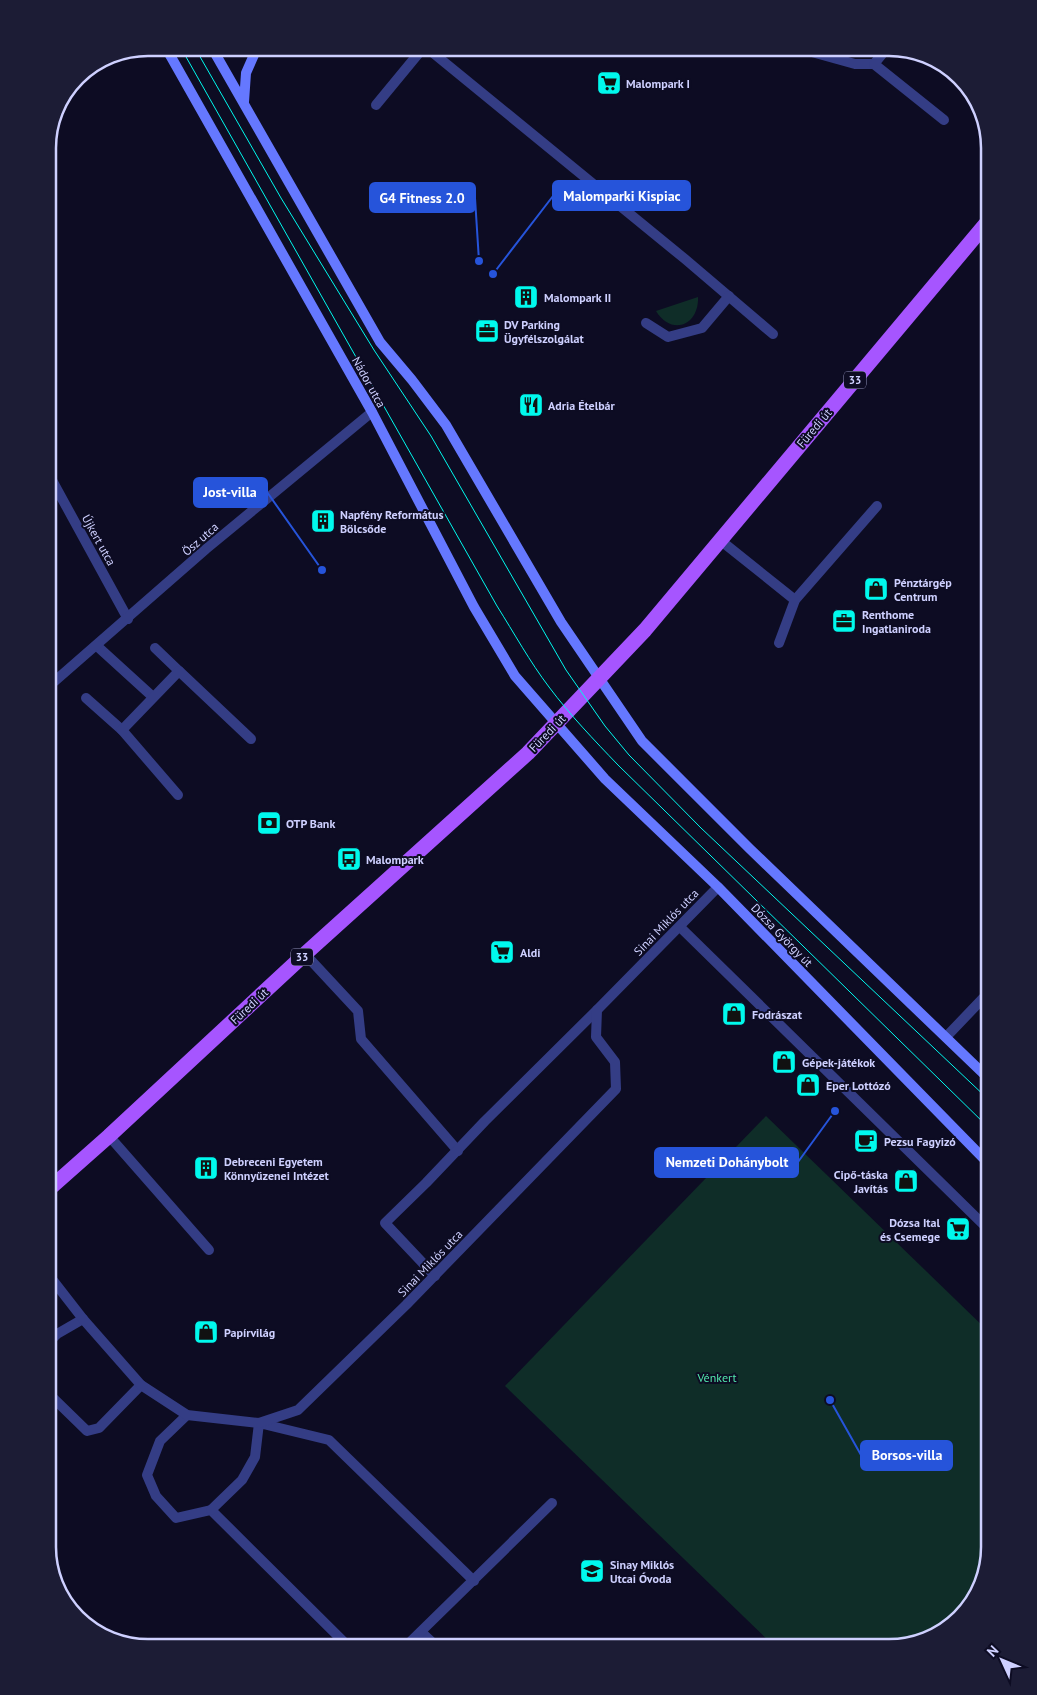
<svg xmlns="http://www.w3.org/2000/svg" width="1037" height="1695" viewBox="0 0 1037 1695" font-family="'PT Sans',sans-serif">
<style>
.green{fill:#0f2d28}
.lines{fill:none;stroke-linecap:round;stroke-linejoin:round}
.lane{stroke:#343d85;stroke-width:10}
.street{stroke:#343d85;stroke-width:10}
.secondary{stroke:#6578ff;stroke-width:10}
.primary{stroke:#a655ff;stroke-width:15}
.tram{stroke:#00f9ed;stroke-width:1}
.labels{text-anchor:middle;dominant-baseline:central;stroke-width:4;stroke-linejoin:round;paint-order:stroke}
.shield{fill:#0d0c23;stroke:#9495bd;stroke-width:1}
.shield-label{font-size:11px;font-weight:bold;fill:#ced0ff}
.poi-label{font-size:12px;font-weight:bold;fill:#ced0ff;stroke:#0d0c23;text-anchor:start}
.street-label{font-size:12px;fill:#ced0ff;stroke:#0d0c23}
.park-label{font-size:12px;fill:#52e7ac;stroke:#0d0c23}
.rim{fill:none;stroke:#ced0ff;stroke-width:2.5}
.leader{fill:none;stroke:#2654da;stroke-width:2}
.callout-dot{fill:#2654da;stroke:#0d0c23;stroke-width:2}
.callout{fill:#2654da;stroke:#2654da;stroke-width:2}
.callout-label{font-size:14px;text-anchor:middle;font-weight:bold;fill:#fff}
</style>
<rect width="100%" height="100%" fill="#0d0c23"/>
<g class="green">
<path d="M 698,297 C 699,326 671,336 656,311 Z"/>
<path d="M 766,1116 L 989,1332 L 989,1547 L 976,1597 L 933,1637 L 888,1647 L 775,1647 L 505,1386 Z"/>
</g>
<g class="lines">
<g class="lane">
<path d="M 427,48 L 685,259 L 773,334"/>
<path d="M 778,51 L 801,49 L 855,64 L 874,64 L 887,48"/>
<path d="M 874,64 L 944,120"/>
<path d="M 376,105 L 423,48"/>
<path d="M 646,323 L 668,337 L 702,328 L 729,296"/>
<path d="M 720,540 L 795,600"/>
<path d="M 779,643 L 795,600 L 877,506"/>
<path d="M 97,646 L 153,697"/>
<path d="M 155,648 L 179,671"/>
<path d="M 86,698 L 122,730"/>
<path d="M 178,795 L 122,730 L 179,671 L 251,739"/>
<path d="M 680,927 L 989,1230"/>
<path d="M 305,954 L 358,1011 L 361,1039 L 458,1151"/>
<path d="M 946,1037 L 989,992"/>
<path d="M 109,1136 L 209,1250"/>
<path d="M 435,1276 L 385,1223 L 426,1183 L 485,1121 L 597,1010"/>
<path d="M 48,1343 L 57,1334 L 83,1319"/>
<path d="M 48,1393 L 87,1431 L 99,1428 L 141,1385"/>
<path d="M 187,1415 L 160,1441 L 147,1475 L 156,1496 L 176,1518 L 211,1510 L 349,1647"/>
<path d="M 211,1510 L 242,1480 L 255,1457 L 259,1423 L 329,1440 L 474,1581"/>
</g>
<g class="street">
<path d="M 170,55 L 183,48"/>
<path d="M 48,473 L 128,619"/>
<path d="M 48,687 L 206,549 L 372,412"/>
<path d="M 48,1274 L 83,1319 L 141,1385 L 187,1415 L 259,1423 L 298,1410 L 406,1305 L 616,1089 L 615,1062 L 596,1037 L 597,1010 L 718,887"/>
<path d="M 421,1632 L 437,1647"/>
<path d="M 405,1647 L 552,1503"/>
</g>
<g class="secondary">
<path d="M 166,48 L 372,412 L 474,607 L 515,676 L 605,779 L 718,887 L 989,1164"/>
<path d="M 212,48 L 380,342 L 412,380 L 446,425 L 561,622 L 642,741 L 750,849 L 989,1079"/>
<path d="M 244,102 L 246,73 L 257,48"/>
</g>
<path class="primary" d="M 48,1190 L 109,1136 L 305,954 L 528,753 L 645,630 L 989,220"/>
<g class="tram">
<path d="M 181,48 L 497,606 C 514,633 530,662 549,687 C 570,715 594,740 618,765 L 989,1128"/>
<path d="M 195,48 L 281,198 L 374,350 L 431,436 L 566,670 L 605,726 L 629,755 L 701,828 L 989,1100"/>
</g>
</g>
<defs>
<symbol id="supermarket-square" viewBox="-11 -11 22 22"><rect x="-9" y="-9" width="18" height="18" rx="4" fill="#00f9ed" stroke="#0d0c23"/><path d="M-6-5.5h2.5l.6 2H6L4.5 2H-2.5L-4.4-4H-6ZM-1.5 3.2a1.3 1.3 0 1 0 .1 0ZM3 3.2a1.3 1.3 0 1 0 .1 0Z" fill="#111"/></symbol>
<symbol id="building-square" viewBox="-11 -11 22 22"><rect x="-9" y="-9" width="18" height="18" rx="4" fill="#00f9ed" stroke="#0d0c23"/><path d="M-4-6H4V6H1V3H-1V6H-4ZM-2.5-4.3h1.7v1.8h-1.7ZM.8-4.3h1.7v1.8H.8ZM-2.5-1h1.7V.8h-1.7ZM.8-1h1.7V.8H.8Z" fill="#111"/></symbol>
<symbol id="office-square" viewBox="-11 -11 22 22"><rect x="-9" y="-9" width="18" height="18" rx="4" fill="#00f9ed" stroke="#0d0c23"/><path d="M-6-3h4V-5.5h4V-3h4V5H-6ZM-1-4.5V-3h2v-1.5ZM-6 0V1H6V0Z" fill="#111"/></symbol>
<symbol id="restaurant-square" viewBox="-11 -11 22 22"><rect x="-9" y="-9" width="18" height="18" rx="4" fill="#00f9ed" stroke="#0d0c23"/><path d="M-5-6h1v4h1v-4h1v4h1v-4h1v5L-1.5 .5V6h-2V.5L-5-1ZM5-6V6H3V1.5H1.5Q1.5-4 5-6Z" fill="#111"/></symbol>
<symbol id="shop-square" viewBox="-11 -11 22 22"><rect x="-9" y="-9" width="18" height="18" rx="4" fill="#00f9ed" stroke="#0d0c23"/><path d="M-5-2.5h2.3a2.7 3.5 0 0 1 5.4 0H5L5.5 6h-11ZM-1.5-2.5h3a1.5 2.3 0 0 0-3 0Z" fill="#111"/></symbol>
<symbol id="bank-square" viewBox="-11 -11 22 22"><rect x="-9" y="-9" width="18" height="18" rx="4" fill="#00f9ed" stroke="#0d0c23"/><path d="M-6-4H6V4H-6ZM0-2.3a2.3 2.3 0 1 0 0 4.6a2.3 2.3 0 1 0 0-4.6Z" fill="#111"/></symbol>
<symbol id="bus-square" viewBox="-11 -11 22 22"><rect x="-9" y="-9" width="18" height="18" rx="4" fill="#00f9ed" stroke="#0d0c23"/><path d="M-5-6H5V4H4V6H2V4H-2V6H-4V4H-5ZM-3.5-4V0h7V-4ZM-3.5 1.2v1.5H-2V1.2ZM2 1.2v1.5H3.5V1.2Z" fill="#111"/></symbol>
<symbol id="cafe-square" viewBox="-11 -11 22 22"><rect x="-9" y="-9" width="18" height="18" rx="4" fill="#00f9ed" stroke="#0d0c23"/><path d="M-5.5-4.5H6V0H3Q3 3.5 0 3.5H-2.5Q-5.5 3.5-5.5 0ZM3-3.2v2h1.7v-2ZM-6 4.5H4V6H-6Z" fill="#111"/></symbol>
<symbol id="school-square" viewBox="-11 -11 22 22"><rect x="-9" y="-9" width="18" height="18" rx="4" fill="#00f9ed" stroke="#0d0c23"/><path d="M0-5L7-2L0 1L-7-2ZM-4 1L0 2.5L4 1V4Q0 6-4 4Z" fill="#111"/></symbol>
</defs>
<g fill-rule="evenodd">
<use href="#supermarket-square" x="595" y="69" width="28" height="28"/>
<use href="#building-square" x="512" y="283" width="28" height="28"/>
<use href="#office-square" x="473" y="317" width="28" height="28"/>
<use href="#restaurant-square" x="517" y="391" width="28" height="28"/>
<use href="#building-square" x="309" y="507" width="28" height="28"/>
<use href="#shop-square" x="862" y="575" width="28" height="28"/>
<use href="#office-square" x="830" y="607" width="28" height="28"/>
<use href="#bank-square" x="255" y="809" width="28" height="28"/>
<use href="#bus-square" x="335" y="845" width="28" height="28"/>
<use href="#supermarket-square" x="488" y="938" width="28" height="28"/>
<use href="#shop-square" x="720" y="1000" width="28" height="28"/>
<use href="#shop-square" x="770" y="1048" width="28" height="28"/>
<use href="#shop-square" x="794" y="1071" width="28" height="28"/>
<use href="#cafe-square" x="852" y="1127" width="28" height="28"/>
<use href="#building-square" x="192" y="1154" width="28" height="28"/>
<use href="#shop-square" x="892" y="1167" width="28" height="28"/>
<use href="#supermarket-square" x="944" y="1215" width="28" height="28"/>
<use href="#shop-square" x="192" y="1318" width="28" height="28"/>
<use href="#school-square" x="578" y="1557" width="28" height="28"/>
</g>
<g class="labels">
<g class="shield">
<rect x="844" y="371.5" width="22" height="17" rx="4"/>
<rect x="291" y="948.5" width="22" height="17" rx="4"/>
</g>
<g class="shield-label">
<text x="855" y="380">33</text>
<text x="302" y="957">33</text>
</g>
<g class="poi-label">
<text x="626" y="83">Malompark I</text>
<text x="544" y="297">Malompark II</text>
<text x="504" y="324">DV Parking<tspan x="504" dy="14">Ügyfélszolgálat</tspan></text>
<text x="548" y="405">Adria Ételbár</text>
<text x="340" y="514">Napfény Református<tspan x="340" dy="14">Bölcsőde</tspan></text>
<text x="894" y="582">Pénztárgép<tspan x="894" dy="14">Centrum</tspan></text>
<text x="862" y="614">Renthome<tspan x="862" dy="14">Ingatlaniroda</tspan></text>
<text x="286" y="823">OTP Bank</text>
<text x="366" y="859">Malompark</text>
<text x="520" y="952">Aldi</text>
<text x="752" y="1014">Fodrászat</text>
<text x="802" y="1062">Gépek-játékok</text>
<text x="826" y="1085">Eper Lottózó</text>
<text x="884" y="1141">Pezsu Fagyizó</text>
<text x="224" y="1161">Debreceni Egyetem<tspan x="224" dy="14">Könnyűzenei Intézet</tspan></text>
<text x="888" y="1174" text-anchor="end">Cipő-táska<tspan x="888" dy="14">Javítás</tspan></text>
<text x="940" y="1222" text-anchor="end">Dózsa Ital<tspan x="940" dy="14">és Csemege</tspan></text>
<text x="224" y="1332">Papírvilág</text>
<text x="610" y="1564">Sinay Miklós<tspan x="610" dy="14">Utcai Óvoda</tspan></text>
</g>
<g class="street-label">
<text transform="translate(369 382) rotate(61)">Nádor utca</text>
<text transform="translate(814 428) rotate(-50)">Füredi út</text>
<text transform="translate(200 539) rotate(-41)">Ösz utca</text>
<text transform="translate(99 540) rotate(61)">Újkert utca</text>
<text transform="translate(547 733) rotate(-46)">Füredi út</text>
<text transform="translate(666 922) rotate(-46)">Sinai Miklós utca</text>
<text transform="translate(782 935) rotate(46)">Dózsa György út</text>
<text transform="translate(249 1006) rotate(-43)">Füredi út</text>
<text transform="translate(430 1263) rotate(-46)">Sinai Miklós utca</text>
</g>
<g class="park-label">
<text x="717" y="1377">Vénkert</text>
</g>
</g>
<path d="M0 0H1037V1695H0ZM148 56H889A92 92 0 0 1 981 148V1547A92 92 0 0 1 889 1639H148A92 92 0 0 1 56 1547V148A92 92 0 0 1 148 56Z" fill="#1c1c35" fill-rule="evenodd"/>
<path class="rim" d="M148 56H889A92 92 0 0 1 981 148V1547A92 92 0 0 1 889 1639H148A92 92 0 0 1 56 1547V148A92 92 0 0 1 148 56Z"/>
<path class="leader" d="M493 274L553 196M479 261L475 198M322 570L267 492M835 1111L798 1162M830 1400L861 1455"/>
<g class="callout-dot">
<circle cx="493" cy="274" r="5"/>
<circle cx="479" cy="261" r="5"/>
<circle cx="322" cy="570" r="5"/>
<circle cx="835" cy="1111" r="5"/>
<circle cx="830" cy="1400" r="5"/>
</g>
<g class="callout">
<rect x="553" y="181" width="137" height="29" rx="5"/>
<rect x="370" y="183" width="105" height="29" rx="5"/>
<rect x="194" y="478" width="73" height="29" rx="5"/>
<rect x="655" y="1148" width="143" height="29" rx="5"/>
<rect x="861" y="1441" width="91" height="29" rx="5"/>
</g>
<g class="callout-label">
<text x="622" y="201">Malomparki Kispiac</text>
<text x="422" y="203">G4 Fitness 2.0</text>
<text x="230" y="497">Jost-villa</text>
<text x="727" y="1167">Nemzeti Dohánybolt</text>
<text x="907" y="1460">Borsos-villa</text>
</g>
<g transform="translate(1002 1660) rotate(314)" stroke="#0d0c23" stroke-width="4" paint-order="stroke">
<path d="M0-4L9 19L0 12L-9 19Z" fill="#ced0ff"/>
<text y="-8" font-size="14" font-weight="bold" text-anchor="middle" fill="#ced0ff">N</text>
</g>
</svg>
